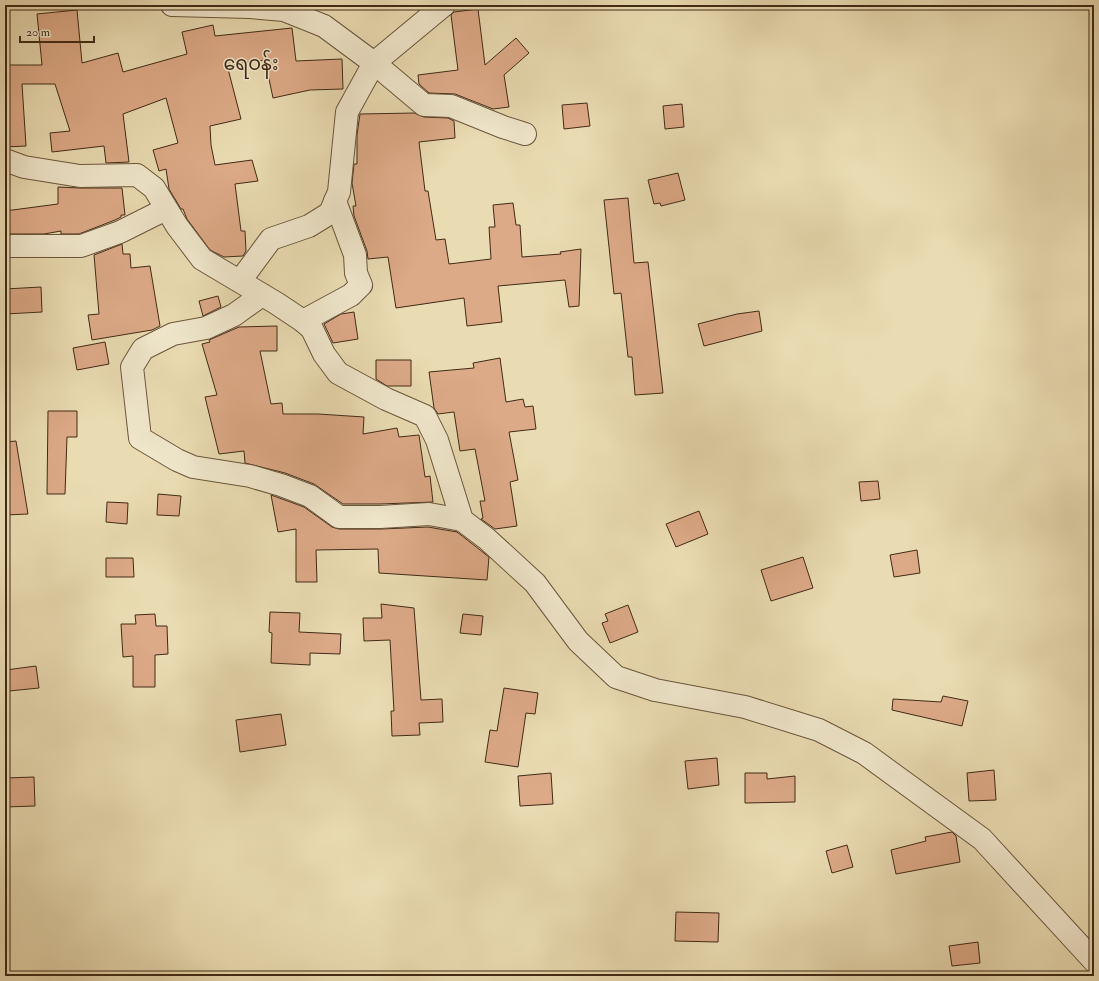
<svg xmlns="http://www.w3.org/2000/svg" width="1099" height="981" viewBox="0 0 1099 981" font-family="'IM FELL Double Pica','Noto Sans Myanmar',serif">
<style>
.building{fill:#ddaa87;stroke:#412a15}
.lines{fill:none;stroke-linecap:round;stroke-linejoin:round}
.street-casing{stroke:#6b563c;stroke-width:24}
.street{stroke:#f1e8cd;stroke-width:22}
.labels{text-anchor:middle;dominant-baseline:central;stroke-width:3;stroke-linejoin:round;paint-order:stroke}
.quarter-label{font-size:19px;fill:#412a15;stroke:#f1e8cd}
</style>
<rect width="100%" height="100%" fill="#eadcb2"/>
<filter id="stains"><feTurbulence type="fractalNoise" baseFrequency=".005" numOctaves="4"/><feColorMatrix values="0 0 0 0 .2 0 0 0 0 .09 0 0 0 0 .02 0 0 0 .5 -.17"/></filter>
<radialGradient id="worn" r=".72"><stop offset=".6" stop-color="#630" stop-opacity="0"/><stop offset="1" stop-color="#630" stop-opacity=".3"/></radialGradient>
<g class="building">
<path d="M 478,9 L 485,65 L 516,38 L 529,53 L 504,75 L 509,107 L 493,109 L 455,94 L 429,93 L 419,84 L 418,75 L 458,70 L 451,15 L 454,12 Z"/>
<path d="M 77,10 L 82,63 L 118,53 L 123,72 L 187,54 L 182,32 L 213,25 L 215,36 L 292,28 L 296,61 L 342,59 L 343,89 L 310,90 L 273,98 L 265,60 L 227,65 L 241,119 L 210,126 L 211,145 L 215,165 L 252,160 L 258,181 L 235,184 L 241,231 L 245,231 L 246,251 L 243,256 L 224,257 L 210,250 L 187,219 L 183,209 L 181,209 L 169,189 L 166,169 L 159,171 L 153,150 L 178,143 L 166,98 L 123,114 L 129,162 L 106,163 L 104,146 L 52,152 L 50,133 L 70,131 L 55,84 L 22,84 L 26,146 L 5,147 L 5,65 L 42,65 L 37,14 Z"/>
<path d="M 587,103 L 590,126 L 564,129 L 562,105 Z"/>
<path d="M 682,104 L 684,127 L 665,129 L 663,106 Z"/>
<path d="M 414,113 L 424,117 L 448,118 L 454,121 L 455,138 L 419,142 L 425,191 L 428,191 L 436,240 L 445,239 L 449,264 L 491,259 L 489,227 L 495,227 L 493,205 L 513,203 L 516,225 L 520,225 L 522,257 L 561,254 L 560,252 L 581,249 L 579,306 L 569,307 L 565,280 L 498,286 L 502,322 L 467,326 L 464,298 L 396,308 L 388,257 L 368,259 L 367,251 L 354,216 L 353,206 L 356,206 L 352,183 L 354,164 L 357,164 L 357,135 L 360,114 Z"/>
<path d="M 678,173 L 685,200 L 661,206 L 660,203 L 654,204 L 648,180 Z"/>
<path d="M 58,187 L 80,188 L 122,188 L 125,215 L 121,215 L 121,217 L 115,220 L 79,234 L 61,234 L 61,231 L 44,234 L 8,234 L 5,211 L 58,204 Z"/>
<path d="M 628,198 L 634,263 L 648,262 L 663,393 L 635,395 L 632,357 L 628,357 L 621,293 L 614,294 L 604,200 Z"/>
<path d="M 122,244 L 123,254 L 130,254 L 131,268 L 150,266 L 160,326 L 152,330 L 92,340 L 88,315 L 99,314 L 94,255 Z"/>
<path d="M 41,287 L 42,312 L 5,314 L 5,289 Z"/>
<path d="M 218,296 L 221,307 L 203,316 L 199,301 Z"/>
<path d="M 759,311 L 762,331 L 704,346 L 698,324 L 737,314 Z"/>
<path d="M 354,312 L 358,339 L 333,343 L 324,324 L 341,314 Z"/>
<path d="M 277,326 L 277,351 L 260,351 L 271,404 L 282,403 L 283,414 L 318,414 L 364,417 L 363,434 L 397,428 L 399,437 L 419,435 L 425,477 L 430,476 L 433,502 L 380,504 L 343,504 L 314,484 L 285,473 L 245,463 L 244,451 L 219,454 L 205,397 L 217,395 L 202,344 L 210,342 L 209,340 L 239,327 Z"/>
<path d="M 105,342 L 109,364 L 77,370 L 73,348 Z"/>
<path d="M 500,358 L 506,402 L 523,399 L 525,407 L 533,406 L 536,429 L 509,432 L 518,480 L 510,482 L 517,526 L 495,529 L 481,519 L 483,518 L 480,501 L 485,501 L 475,449 L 460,451 L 454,412 L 438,414 L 434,408 L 429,372 L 474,368 L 473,363 Z"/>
<path d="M 376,360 L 411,360 L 411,386 L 387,386 L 376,379 Z"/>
<path d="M 48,411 L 77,411 L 77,437 L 67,437 L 65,494 L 47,494 Z"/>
<path d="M 16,441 L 28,514 L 5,515 L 5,442 Z"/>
<path d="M 878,481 L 880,499 L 861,501 L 859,482 Z"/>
<path d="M 158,494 L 181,496 L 179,516 L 157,515 Z"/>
<path d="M 271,495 L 304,507 L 332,527 L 339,529 L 381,529 L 428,527 L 457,532 L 489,557 L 487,580 L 379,573 L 378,549 L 316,550 L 317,582 L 296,582 L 296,529 L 278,532 Z"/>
<path d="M 107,502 L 128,503 L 127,524 L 106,522 Z"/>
<path d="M 699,511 L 708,534 L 676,547 L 666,524 Z"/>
<path d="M 917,550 L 920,573 L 894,577 L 890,555 Z"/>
<path d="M 803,557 L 813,588 L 771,601 L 761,570 Z"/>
<path d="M 106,558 L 133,558 L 134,577 L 106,577 Z"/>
<path d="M 381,604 L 414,608 L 421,700 L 442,699 L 443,722 L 419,723 L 420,735 L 392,736 L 391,711 L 394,711 L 390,640 L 364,641 L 363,618 L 382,618 Z"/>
<path d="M 628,605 L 638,632 L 610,643 L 602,623 L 608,621 L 605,614 Z"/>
<path d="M 270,612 L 300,613 L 299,632 L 341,634 L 340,654 L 310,653 L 310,665 L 271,663 L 272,633 L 269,632 Z"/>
<path d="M 155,614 L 156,626 L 167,626 L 168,654 L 155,655 L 155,687 L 133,687 L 133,656 L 123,657 L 121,624 L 136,624 L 135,615 Z"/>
<path d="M 463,614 L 483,616 L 481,635 L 460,633 Z"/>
<path d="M 36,666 L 39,688 L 9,691 L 6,670 Z"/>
<path d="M 504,688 L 538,693 L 535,714 L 526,713 L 518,767 L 485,762 L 490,730 L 497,731 Z"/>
<path d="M 943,696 L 968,701 L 962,726 L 892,710 L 893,699 L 941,702 Z"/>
<path d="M 281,714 L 286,745 L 240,752 L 236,720 Z"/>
<path d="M 717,758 L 719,785 L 688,789 L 685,761 Z"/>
<path d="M 994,770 L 996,800 L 969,801 L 967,773 Z"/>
<path d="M 551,773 L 553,804 L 520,806 L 518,776 Z"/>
<path d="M 745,773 L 767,773 L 767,779 L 795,776 L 795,802 L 745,803 Z"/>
<path d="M 34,777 L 35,806 L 5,807 L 5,778 Z"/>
<path d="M 952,832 L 956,836 L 960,862 L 896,874 L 891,850 L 926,841 L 925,837 Z"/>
<path d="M 847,845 L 853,867 L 832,873 L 826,851 Z"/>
<path d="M 676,912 L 719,913 L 718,942 L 675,941 Z"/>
<path d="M 978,942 L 980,963 L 952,966 L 949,946 Z"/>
</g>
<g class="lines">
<defs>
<g id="street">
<path d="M 172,5 L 250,7 L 284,10 L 324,26 L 374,63 L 424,105 L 451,106 L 503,127 L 525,134"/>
<path d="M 5,160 L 24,167 L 80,176 L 137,175 L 154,188 L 177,226 L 202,259 L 276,303 L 303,321 L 312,329 L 324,354 L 338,373 L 386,399 L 425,416 L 437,440 L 462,520 L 487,539 L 535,583 L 578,641 L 616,677 L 655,690 L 745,707 L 819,730 L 864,753 L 982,839 L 1094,961"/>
<path d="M 5,246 L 81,246 L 120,232 L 166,209"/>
<path d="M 240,281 L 271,239 L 309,226 L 330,213 L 339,192 L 347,112 L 374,63 L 444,5"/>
<path d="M 262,295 L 234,315 L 206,328 L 173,334 L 143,349 L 132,367 L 140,438 L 177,460 L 193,467 L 250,476 L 281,485 L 310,496 L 339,517 L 380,517 L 429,514 L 462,520"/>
<path d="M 303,321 L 351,295 L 361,285 L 356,273 L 355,255 L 335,201"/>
</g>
</defs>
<use href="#street" class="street-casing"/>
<use href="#street" class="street"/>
</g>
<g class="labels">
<g class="quarter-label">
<text x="251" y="64">ရေဝန်း</text>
</g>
</g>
<rect width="1099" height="981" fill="none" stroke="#eadcb2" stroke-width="20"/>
<rect x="6" y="6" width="1087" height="969" fill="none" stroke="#412a15" stroke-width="2"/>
<rect x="10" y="10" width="1079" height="961" fill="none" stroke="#412a15"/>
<path d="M20 36v6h74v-6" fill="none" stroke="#412a15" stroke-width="2"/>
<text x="26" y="36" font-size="12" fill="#412a15" stroke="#f1e8cd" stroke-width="3" paint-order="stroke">20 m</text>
<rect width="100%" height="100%" filter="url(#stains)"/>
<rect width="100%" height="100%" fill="url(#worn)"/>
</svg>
